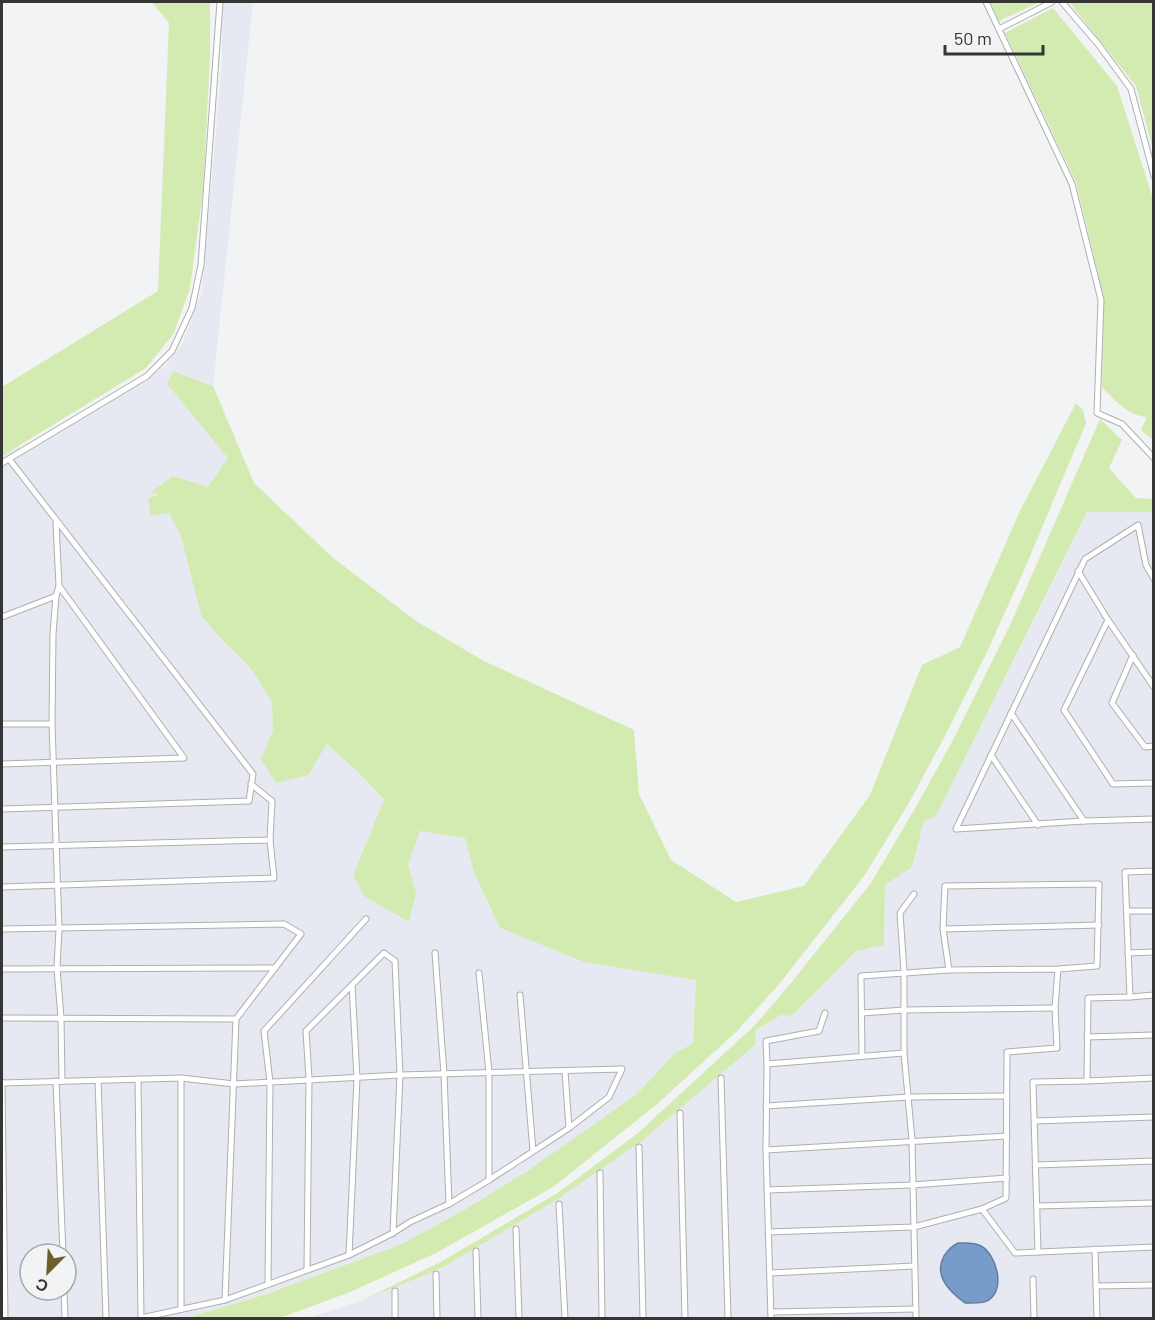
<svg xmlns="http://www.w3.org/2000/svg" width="1155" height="1320" viewBox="0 0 1155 1320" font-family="Barlow,sans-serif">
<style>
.built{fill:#e7e9f2;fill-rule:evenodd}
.green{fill:#d3ebb1}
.water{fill:#779ccb;stroke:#637d9e;stroke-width:1.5}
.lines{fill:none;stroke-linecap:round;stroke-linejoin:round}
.service-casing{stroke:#afafb1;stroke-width:7}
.service{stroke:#fff;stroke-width:5}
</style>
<rect width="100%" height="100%" fill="#f2f3f4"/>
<g class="built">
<path d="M 222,2 L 253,2 L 213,386 L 173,371 L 167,384 L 229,458 L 208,487 L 174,476 L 151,492 L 161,495 L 151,516 L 169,512 L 181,536 L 221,639 L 250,667 L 272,702 L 273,730 L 261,759 L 308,774 L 327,744 L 359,773 L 384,801 L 353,875 L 416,893 L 408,864 L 420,830 L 465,838 L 474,873 L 500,928 L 584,962 L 696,979 L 693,1043 L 674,1054 L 637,1094 L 526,1172 L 464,1210 L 402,1244 L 267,1294 L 186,1318 L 2,1318 L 2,456 L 19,446 L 26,453 L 150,378 L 167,364 L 182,344 L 202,292 L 222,60 ZM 30,1254 L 66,1254 L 66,1290 L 30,1290 Z"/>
<path d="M 1088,511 L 1153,512 L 1153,1318 L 307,1318 L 361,1301 L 442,1268 L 558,1199 L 643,1140 L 755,1045 L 756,1030 L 781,1015 L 793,1016 L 856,950 L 884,945 L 885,885 L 912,867 L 924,821 L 936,816 Z"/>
</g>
<g class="green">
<path d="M 152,2 L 210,2 L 210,58 L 203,190 L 190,288 L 174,333 L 146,368 L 2,456 L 2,387 L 158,291 L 169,23 Z"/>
<path d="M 990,2 L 1040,2 L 999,21 Z"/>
<path d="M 1069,2 L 1153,2 L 1153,150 L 1136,86 Z"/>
<path d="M 1053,8 L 1117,86 L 1153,199 L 1153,440 L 1141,430 L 1147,417 C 1128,416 1115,400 1102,387 L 1104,298 L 1076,182 L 1005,33 Z"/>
<path d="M 173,371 L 213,386 L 254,483 L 332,557 L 416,621 L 484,661 L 634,730 L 639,794 L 671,860 L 736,902 L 804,886 L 870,795 L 922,665 L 960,647 L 1020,511 L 1076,403 L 1083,410 L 1086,423 L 1025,568 L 986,654 L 948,730 L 909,803 L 864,876 L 780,983 L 737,1031 L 656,1105 L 553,1187 L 436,1253 L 350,1292 L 280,1318 L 186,1318 L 267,1294 L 402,1244 L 464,1210 L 526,1172 L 637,1094 L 674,1054 L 693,1043 L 696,980 L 584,962 L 500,928 L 474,873 L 465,838 L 420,831 L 408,864 L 416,893 L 409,922 L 364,896 L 353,875 L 384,800 L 359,773 L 327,744 L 308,775 L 276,783 L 261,759 L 273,730 L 272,702 L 250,667 L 221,639 L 201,615 L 181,536 L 169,513 L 151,516 L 148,498 L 159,495 L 151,492 L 173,476 L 208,487 L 228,458 L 167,384 Z"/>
<path d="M 1100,419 L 1122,440 L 1109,468 L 1136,498 L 1153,499 L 1153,512 L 1087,512 L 936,816 L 924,821 L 912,867 L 885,885 L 884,945 L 856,951 L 792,1016 L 781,1015 L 756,1030 L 755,1045 L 643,1140 L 558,1199 L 442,1268 L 361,1301 L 441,1262 L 559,1192 L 638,1133 L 754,1026 L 782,994 L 871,883 L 916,807 L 954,738 L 1012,621 Z"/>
</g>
<path class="water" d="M 958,1243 C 966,1243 974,1242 981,1246 C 996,1254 1006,1288 989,1300 C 983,1304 973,1303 965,1303 C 950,1292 933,1276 944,1256 C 948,1250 952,1246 958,1243 Z"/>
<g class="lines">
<defs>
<g id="service">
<path d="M 986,2 L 1072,184 L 1101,300 L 1097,413 L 1122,424 L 1154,458"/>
<path d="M 1062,2 L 1098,44 L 1131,89 L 1154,176"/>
<path d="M 999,29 L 1052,2"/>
<path d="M 2,463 L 147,376 L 172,351 L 192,308 L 201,265 L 220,2"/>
<path d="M 56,523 L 59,586 L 56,596 L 53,634 L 52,724 L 59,928 L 57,968 L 61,1018 L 62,1081"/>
<path d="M 1078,571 L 1108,620 L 1154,687"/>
<path d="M 1154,579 L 1146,565 L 1138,525 L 1085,559 L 956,829 L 1084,821 L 1154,819"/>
<path d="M 2,617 L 56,596"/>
<path d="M 1108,620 L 1064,710 L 1113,784 L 1154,783"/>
<path d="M 1133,655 L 1112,703 L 1145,747 L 1154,746"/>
<path d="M 1011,713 L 1084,821"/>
<path d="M 2,724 L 52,724"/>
<path d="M 991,755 L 1038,825"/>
<path d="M 2,764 L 184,758 L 59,586"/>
<path d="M 2,809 L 249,801 L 253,774 L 9,459"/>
<path d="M 2,847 L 270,840 L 272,801 L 251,784"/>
<path d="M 2,887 L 274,878 L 270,840"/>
<path d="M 914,894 L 900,913 L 904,972 L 904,1053 L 912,1140 L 916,1318"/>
<path d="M 1127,911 L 1154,911"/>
<path d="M 2,929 L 284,924 L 301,934 L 236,1019 L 225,1300"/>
<path d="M 943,929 L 1099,925"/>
<path d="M 435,953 L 444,1074 L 449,1204"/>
<path d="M 1128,953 L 1154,952"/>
<path d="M 2,969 L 275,968"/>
<path d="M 479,973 L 489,1072 L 489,1180"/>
<path d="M 520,995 L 533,1151"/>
<path d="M 1130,997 L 1154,995"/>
<path d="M 862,1013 L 904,1010 L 1055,1008"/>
<path d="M 2,1018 L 236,1019"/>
<path d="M 1087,1037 L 1154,1035"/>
<path d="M 862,1056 L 861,976 L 949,970"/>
<path d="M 767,1064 L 766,1041 L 819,1031 L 825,1013"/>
<path d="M 565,1071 L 569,1128"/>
<path d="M 721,1078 L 728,1318"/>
<path d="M 138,1079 L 141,1318"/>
<path d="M 98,1080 L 106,1318"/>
<path d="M 56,1081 L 63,1254"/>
<path d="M 1087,1081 L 1154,1078"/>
<path d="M 2,1082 L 5,1318"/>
<path d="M 2,1083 L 181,1078 L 234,1084 L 400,1075 L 622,1069 L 609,1097 L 569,1128 L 489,1180 L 449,1204 L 410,1222 L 393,1233 L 349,1255 L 225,1300 L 141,1318"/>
<path d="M 766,1106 L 909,1097 L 1006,1096"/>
<path d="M 680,1113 L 685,1318"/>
<path d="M 1035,1121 L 1154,1117"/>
<path d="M 639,1147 L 643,1318"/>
<path d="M 766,1150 L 1007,1136"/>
<path d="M 1036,1165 L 1154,1161"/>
<path d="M 600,1173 L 602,1318"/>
<path d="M 767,1190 L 912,1185 L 1007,1178"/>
<path d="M 559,1204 L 565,1318"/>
<path d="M 1037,1206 L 1154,1203"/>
<path d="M 982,1209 L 1006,1198 L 1007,1052 L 1057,1048 L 1055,1008 L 1058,969 L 1097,966 L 1099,884 L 945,886 L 943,929 L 949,970 L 1058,969"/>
<path d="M 516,1229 L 519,1318"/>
<path d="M 768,1232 L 914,1227 L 982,1209 L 1015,1253 L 1154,1247"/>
<path d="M 1095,1249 L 1097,1318"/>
<path d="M 476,1251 L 478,1318"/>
<path d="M 1038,1252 L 1033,1082 L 1087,1081 L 1088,998 L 1130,997 L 1125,872 L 1154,871"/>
<path d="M 349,1255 L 357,1078 L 352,985"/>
<path d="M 307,1269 L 309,1079 L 306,1031 L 384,953 L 395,961 L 400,1075 L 393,1233"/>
<path d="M 770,1273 L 914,1266"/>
<path d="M 436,1274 L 437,1318"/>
<path d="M 1033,1279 L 1034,1318"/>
<path d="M 268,1283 L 270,1082 L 264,1031 L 366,919"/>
<path d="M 1096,1286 L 1154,1285"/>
<path d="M 64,1290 L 65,1318"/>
<path d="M 395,1291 L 395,1318"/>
<path d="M 181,1309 L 181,1078"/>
<path d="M 771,1312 L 916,1309"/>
<path d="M 771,1318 L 766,1150 L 767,1064 L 904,1053"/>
</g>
</defs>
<use href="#service" class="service-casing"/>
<use href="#service" class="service"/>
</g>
<rect width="1155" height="1320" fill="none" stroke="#353535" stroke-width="6"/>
<g transform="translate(48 1272) rotate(204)"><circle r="28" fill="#f2f3f4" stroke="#a6a7a8" stroke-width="1.5"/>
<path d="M0-4.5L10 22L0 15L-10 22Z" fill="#6f5d2b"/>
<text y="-9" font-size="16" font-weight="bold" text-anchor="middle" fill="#353535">С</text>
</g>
<path d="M945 45v9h98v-9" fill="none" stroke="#353535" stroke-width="3"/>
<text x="954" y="45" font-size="18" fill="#353535" stroke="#f2f3f4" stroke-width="4.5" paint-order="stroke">50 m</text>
</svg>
